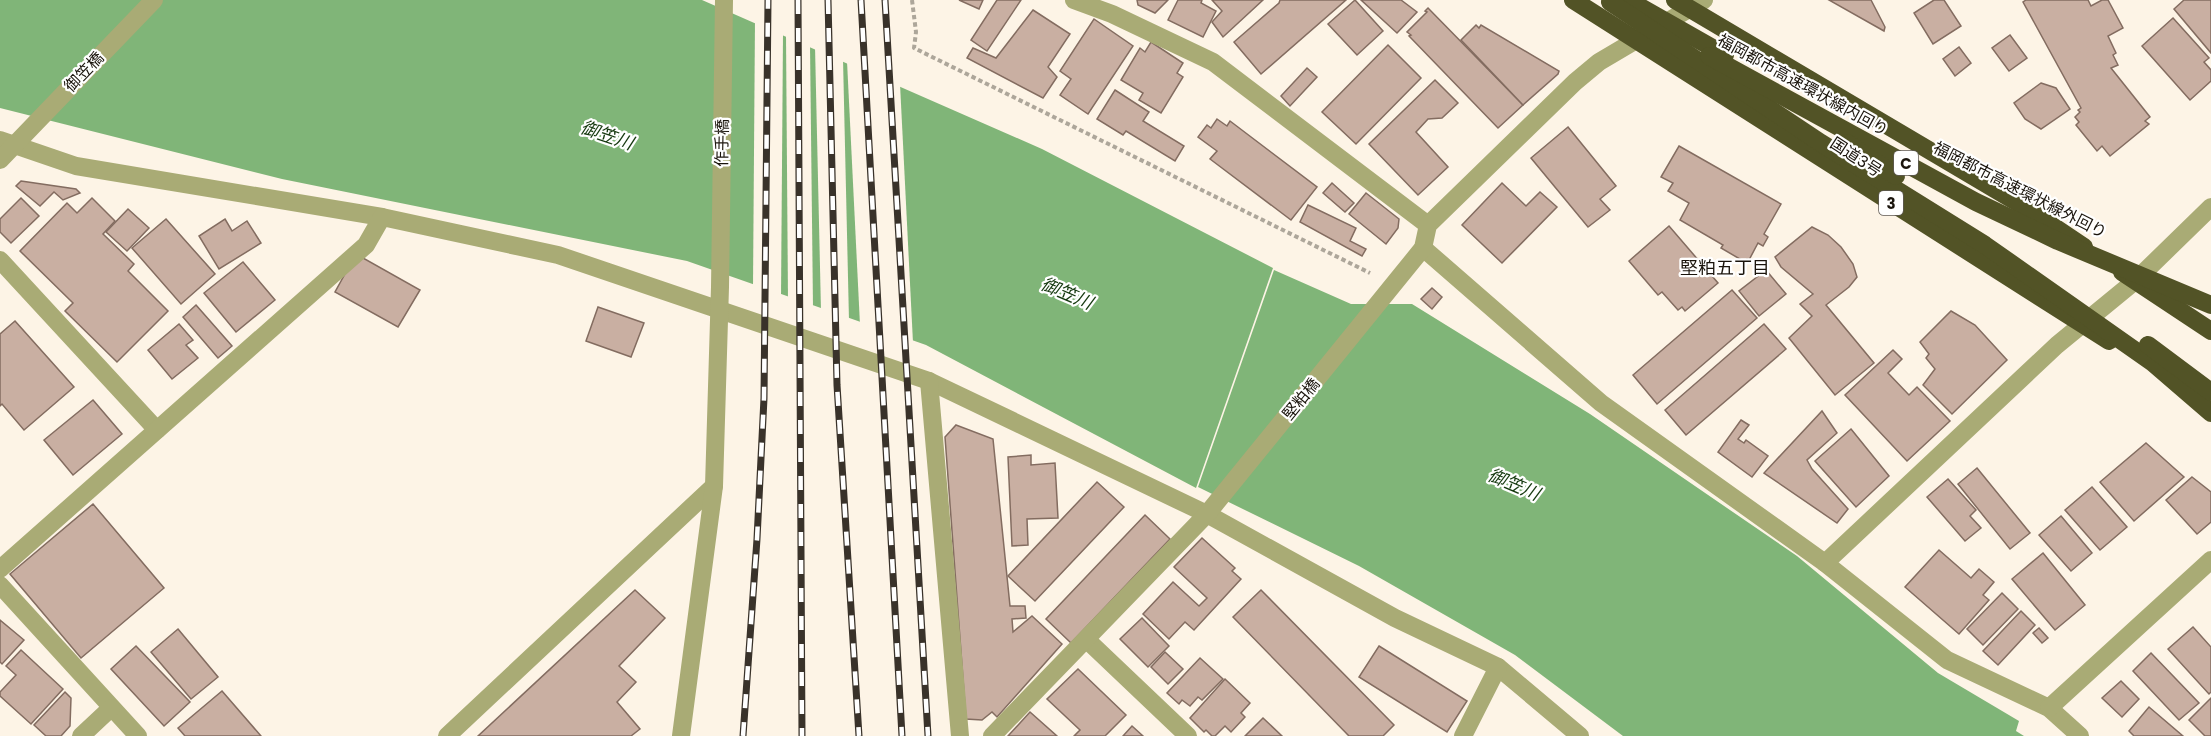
<svg xmlns="http://www.w3.org/2000/svg" width="2211" height="736" viewBox="0 0 2211 736" font-family="Poppins,'Noto Sans JP',sans-serif">
<style>
.water{fill:#80b578}
.pier{fill:#fdf4e6}
.building{fill:#c9afa2;stroke:#836c60;stroke-width:1.5}
.lines{fill:none;stroke-linecap:round;stroke-linejoin:round}
.path{stroke:#ada69a;stroke-width:4;stroke-dasharray:4.5 3;stroke-linecap:butt}
.minor{stroke:#a9ab75;stroke-width:18}
.highway{stroke:#525326;stroke-width:18}
.rail-casing{stroke:#39322a;stroke-width:7}
.rail{stroke:#fff;stroke-width:4.5;stroke-dasharray:14;stroke-linecap:butt}
.highway-bridge{stroke:#525326;stroke-width:18}
.labels{text-anchor:middle;dominant-baseline:central;stroke-width:4.5;stroke-linejoin:round;paint-order:stroke}
.shield{fill:#fff;stroke:#5f5a55;stroke-width:1.5}
.shield-label{font-size:15px;font-weight:bold;fill:#1a140c}
.street-label{font-size:16px;fill:#1a140c;stroke:#fff}
.water-label{font-size:18px;font-style:italic;fill:#15390f;stroke:#fff}
.neighbourhood-label{font-size:18px;fill:#1a140c;stroke:#fff}
</style>
<rect width="100%" height="100%" fill="#fdf4e6"/>
<g class="water">
<path d="M 0,0 L 702,0 L 1042,149 L 1273,268 L 1196,488 L 926,345 L 687,261 L 282,179 L 0,108 Z"/>
<path d="M 1274,270 L 1351,304 L 1412,304 L 1590,414 L 1797,556 L 1938,673 L 2019,721 L 2016,731 L 2024,736 L 1623,736 L 1515,655 L 1359,566 L 1198,487 Z"/>
</g>
<g class="pier">
<path d="M 755,20 L 783,33 L 781,297 L 753,287 Z"/>
<path d="M 786,34 L 810,45 L 813,308 L 788,300 Z"/>
<path d="M 815,46 L 843,59 L 849,321 L 821,311 Z"/>
<path d="M 847,61 L 900,84 L 913,343 L 860,325 Z"/>
</g>
<g class="building">
<path d="M 959,0 L 983,0 L 979,9 Z"/>
<path d="M 997,0 L 1021,0 L 987,51 L 971,40 Z"/>
<path d="M 1137,0 L 1168,0 L 1155,13 L 1138,5 Z"/>
<path d="M 1178,0 L 1202,0 L 1201,3 L 1216,11 L 1203,37 L 1168,20 Z"/>
<path d="M 1212,0 L 1263,0 L 1223,37 L 1212,22 L 1222,11 Z"/>
<path d="M 1280,0 L 1346,0 L 1261,74 L 1234,42 L 1279,3 Z"/>
<path d="M 1355,0 L 1383,31 L 1357,55 L 1328,24 Z"/>
<path d="M 1361,0 L 1401,0 L 1417,12 L 1397,33 Z"/>
<path d="M 1829,0 L 1871,0 L 1885,27 L 1884,31 Z"/>
<path d="M 1934,0 L 1944,0 L 1961,26 L 1933,44 L 1914,13 Z"/>
<path d="M 2026,0 L 2088,0 L 2091,6 L 2102,0 L 2108,0 L 2123,28 L 2108,36 L 2116,53 L 2113,55 L 2118,65 L 2111,68 L 2150,117 L 2145,121 L 2149,124 L 2110,156 L 2102,146 L 2097,151 L 2076,125 L 2079,122 L 2075,117 L 2080,112 L 2078,110 L 2081,108 L 2023,2 Z"/>
<path d="M 2184,0 L 2211,0 L 2211,53 L 2174,9 Z"/>
<path d="M 1428,8 L 1523,105 L 1498,128 L 1409,36 L 1411,35 L 1407,32 L 1427,12 L 1425,11 Z"/>
<path d="M 1033,10 L 1070,34 L 1048,67 L 1057,77 L 1043,98 L 967,58 L 973,48 L 996,58 Z"/>
<path d="M 2173,18 L 2209,58 L 2204,62 L 2211,70 L 2211,81 L 2190,100 L 2142,46 Z"/>
<path d="M 1094,19 L 1133,46 L 1088,114 L 1060,95 L 1071,79 L 1060,71 Z"/>
<path d="M 1476,25 L 1479,28 L 1481,25 L 1559,71 L 1558,74 L 1523,105 L 1461,40 Z"/>
<path d="M 2010,35 L 2027,58 L 2009,71 L 1992,48 Z"/>
<path d="M 1151,42 L 1183,63 L 1177,73 L 1183,77 L 1161,113 L 1139,100 L 1143,93 L 1121,80 L 1140,48 L 1145,52 Z"/>
<path d="M 1388,45 L 1421,78 L 1356,144 L 1322,112 Z"/>
<path d="M 1959,47 L 1971,63 L 1955,76 L 1943,59 Z"/>
<path d="M 1307,68 L 1317,77 L 1290,106 L 1281,96 Z"/>
<path d="M 1435,80 L 1458,103 L 1442,118 L 1428,119 L 1416,132 L 1448,167 L 1418,195 L 1369,144 Z"/>
<path d="M 2041,83 L 2056,88 L 2070,109 L 2041,129 L 2025,119 L 2014,103 Z"/>
<path d="M 1115,90 L 1149,112 L 1143,121 L 1184,146 L 1175,161 L 1126,131 L 1123,135 L 1097,119 Z"/>
<path d="M 1217,119 L 1227,126 L 1230,121 L 1317,187 L 1291,220 L 1210,159 L 1217,151 L 1198,137 L 1207,125 L 1211,128 Z"/>
<path d="M 1568,127 L 1616,186 L 1600,199 L 1610,210 L 1588,227 L 1531,158 Z"/>
<path d="M 1679,146 L 1781,204 L 1764,234 L 1768,237 L 1763,246 L 1758,243 L 1749,260 L 1747,259 L 1745,262 L 1721,248 L 1723,245 L 1680,220 L 1689,203 L 1668,191 L 1673,183 L 1661,177 Z"/>
<path d="M 21,181 L 76,189 L 80,193 L 63,200 L 54,192 L 40,206 L 16,186 Z"/>
<path d="M 1332,183 L 1354,203 L 1345,212 L 1323,193 Z"/>
<path d="M 1502,183 L 1526,206 L 1540,192 L 1557,207 L 1502,263 L 1462,225 Z"/>
<path d="M 1366,193 L 1399,219 L 1398,228 L 1386,244 L 1349,214 Z"/>
<path d="M 21,198 L 39,216 L 11,243 L 0,232 L 0,219 Z"/>
<path d="M 92,198 L 115,221 L 103,234 L 134,264 L 128,271 L 168,311 L 117,362 L 65,311 L 73,303 L 20,251 L 67,203 L 77,213 Z"/>
<path d="M 1308,205 L 1356,228 L 1350,241 L 1366,249 L 1362,256 L 1300,222 Z"/>
<path d="M 128,209 L 149,228 L 127,251 L 106,232 Z"/>
<path d="M 166,219 L 215,274 L 181,304 L 132,248 Z"/>
<path d="M 225,219 L 232,231 L 247,221 L 261,243 L 219,269 L 199,236 Z"/>
<path d="M 1669,226 L 1718,283 L 1685,311 L 1682,307 L 1678,310 L 1662,292 L 1658,295 L 1629,261 Z"/>
<path d="M 1812,227 L 1828,235 L 1841,247 L 1853,264 L 1857,277 L 1849,287 L 1826,305 L 1874,363 L 1835,395 L 1789,338 L 1812,316 L 1800,304 L 1813,294 L 1781,267 L 1775,257 Z"/>
<path d="M 356,254 L 420,290 L 398,327 L 335,292 Z"/>
<path d="M 243,262 L 275,300 L 236,332 L 204,293 Z"/>
<path d="M 1766,270 L 1786,294 L 1759,316 L 1739,291 Z"/>
<path d="M 1432,288 L 1442,297 L 1432,309 L 1421,299 Z"/>
<path d="M 1732,290 L 1757,318 L 1657,404 L 1633,375 Z"/>
<path d="M 196,305 L 232,346 L 218,358 L 183,317 Z"/>
<path d="M 598,307 L 644,323 L 631,357 L 586,341 Z"/>
<path d="M 1951,311 L 1975,325 L 2007,360 L 1952,414 L 1923,385 L 1935,369 L 1926,358 L 1929,354 L 1920,342 Z"/>
<path d="M 15,321 L 74,387 L 24,430 L 2,404 L 0,406 L 0,334 Z"/>
<path d="M 179,324 L 193,340 L 186,345 L 198,358 L 172,379 L 148,350 Z"/>
<path d="M 1764,324 L 1786,349 L 1686,435 L 1665,410 Z"/>
<path d="M 1893,350 L 1902,359 L 1888,373 L 1909,395 L 1917,387 L 1950,421 L 1907,461 L 1845,395 Z"/>
<path d="M 93,400 L 122,434 L 73,475 L 44,440 Z"/>
<path d="M 1822,411 L 1837,433 L 1807,460 L 1812,469 L 1848,509 L 1837,523 L 1764,473 Z"/>
<path d="M 1741,420 L 1749,425 L 1738,439 L 1744,443 L 1746,440 L 1768,456 L 1752,477 L 1718,452 Z"/>
<path d="M 956,425 L 993,439 L 1010,606 L 1025,606 L 1026,618 L 1012,619 L 1013,632 L 1032,616 L 1062,644 L 997,717 L 992,712 L 982,720 L 966,719 L 945,437 Z"/>
<path d="M 1851,429 L 1889,476 L 1856,507 L 1815,461 Z"/>
<path d="M 2146,443 L 2184,477 L 2134,521 L 2100,482 Z"/>
<path d="M 1031,455 L 1031,465 L 1055,463 L 1058,518 L 1027,519 L 1028,545 L 1012,546 L 1008,457 Z"/>
<path d="M 1977,468 L 2030,533 L 2010,549 L 1958,484 Z"/>
<path d="M 2192,477 L 2211,492 L 2211,522 L 2197,534 L 2166,500 Z"/>
<path d="M 1948,479 L 1976,510 L 1970,516 L 1981,528 L 1965,541 L 1927,497 Z"/>
<path d="M 1097,482 L 1124,507 L 1035,601 L 1008,576 Z"/>
<path d="M 2092,487 L 2127,527 L 2100,550 L 2065,510 Z"/>
<path d="M 93,504 L 164,588 L 81,658 L 10,574 Z"/>
<path d="M 1145,515 L 1170,539 L 1071,643 L 1046,619 Z"/>
<path d="M 2061,516 L 2092,553 L 2071,571 L 2039,535 Z"/>
<path d="M 1202,538 L 1235,568 L 1232,571 L 1241,579 L 1194,630 L 1185,622 L 1169,639 L 1143,614 L 1173,582 L 1199,606 L 1207,598 L 1174,567 Z"/>
<path d="M 1939,550 L 1971,578 L 1979,569 L 1994,582 L 1983,595 L 1989,600 L 1959,634 L 1905,587 Z"/>
<path d="M 2043,553 L 2085,605 L 2055,630 L 2012,579 Z"/>
<path d="M 635,590 L 665,618 L 619,666 L 636,682 L 617,702 L 640,729 L 631,736 L 478,736 Z"/>
<path d="M 1261,590 L 1394,725 L 1383,736 L 1349,736 L 1233,617 Z"/>
<path d="M 2002,593 L 2018,609 L 1983,645 L 1967,629 Z"/>
<path d="M 2021,611 L 2035,625 L 1998,665 L 1983,651 Z"/>
<path d="M 1142,618 L 1169,646 L 1148,667 L 1120,639 Z"/>
<path d="M 0,620 L 24,640 L 2,664 L 0,662 Z"/>
<path d="M 2193,627 L 2211,647 L 2211,692 L 2209,694 L 2168,649 Z"/>
<path d="M 2039,628 L 2048,638 L 2042,643 L 2033,633 Z"/>
<path d="M 178,629 L 218,677 L 191,699 L 151,652 Z"/>
<path d="M 136,646 L 190,702 L 164,726 L 111,669 Z"/>
<path d="M 1379,646 L 1467,701 L 1447,732 L 1359,677 Z"/>
<path d="M 21,650 L 63,689 L 31,724 L 0,696 L 0,692 L 16,675 L 6,666 Z"/>
<path d="M 1165,652 L 1183,669 L 1168,684 L 1151,667 Z"/>
<path d="M 2151,653 L 2199,703 L 2179,720 L 2133,671 Z"/>
<path d="M 1200,658 L 1223,679 L 1202,700 L 1198,697 L 1190,706 L 1182,700 L 1179,704 L 1167,693 Z"/>
<path d="M 1078,669 L 1126,715 L 1105,736 L 1074,736 L 1080,730 L 1047,699 Z"/>
<path d="M 1225,679 L 1250,703 L 1241,713 L 1245,717 L 1231,732 L 1225,726 L 1215,736 L 1212,736 L 1206,730 L 1204,732 L 1190,718 Z"/>
<path d="M 2121,681 L 2139,699 L 2122,717 L 2102,698 Z"/>
<path d="M 222,691 L 261,736 L 185,736 L 178,728 Z"/>
<path d="M 65,692 L 71,698 L 70,726 L 61,736 L 46,736 L 34,725 Z"/>
<path d="M 2211,698 L 2211,736 L 2205,736 L 2189,720 Z"/>
<path d="M 2149,707 L 2183,736 L 2134,736 L 2129,731 Z"/>
<path d="M 1030,712 L 1057,736 L 1008,736 Z"/>
<path d="M 1263,718 L 1282,736 L 1245,736 Z"/>
<path d="M 1132,726 L 1143,736 L 1123,736 Z"/>
</g>
<g class="lines">
<path class="path" d="M 912,0 L 916,32 L 914,48 L 1370,273"/>
<g class="minor">
<path d="M 1074,0 L 1112,14 L 1213,62 L 1428,225"/>
<path d="M 0,140 L 76,166 L 382,217 L 558,255 L 929,381 L 1207,514 L 1395,618 L 1498,667 L 1580,736"/>
<path d="M 0,160 L 154,0"/>
<path d="M 1423,248 L 1601,403 L 1825,563 L 1947,660 L 2049,708 L 2080,736"/>
<path d="M 0,260 L 157,430"/>
<path d="M 929,381 L 960,736"/>
<path d="M 1825,563 L 2057,345 L 2135,281 L 2211,207"/>
<path d="M 0,569 L 366,245 L 382,217"/>
<path d="M 0,585 L 138,736"/>
<path d="M 1087,640 L 1188,736"/>
<path d="M 2049,708 L 2211,560"/>
<path d="M 81,736 L 111,708"/>
<path d="M 447,736 L 714,486"/>
<path d="M 681,736 L 714,486 L 720,287 L 724,0"/>
<path d="M 992,736 L 1207,514 L 1423,248 L 1428,225 L 1575,82 L 1599,62 L 1704,0"/>
<path d="M 1463,736 L 1498,667"/>
</g>
<g class="highway">
<path d="M 1573,0 L 2109,341"/>
<path d="M 1675,0 L 2020,204 L 2084,247"/>
<path d="M 2122,272 L 2211,331"/>
</g>
<defs>
<g id="rail">
<path d="M 798,0 L 802,736"/>
<path d="M 828,0 L 837,385 L 859,736"/>
<path d="M 861,0 L 902,736"/>
<path d="M 885,0 L 928,736"/>
<path d="M 743,736 L 757,539 L 764,398 L 768,0"/>
</g>
</defs>
<use href="#rail" class="rail-casing"/>
<use href="#rail" class="rail"/>
<g class="highway-bridge">
<path d="M 1628,0 L 1725,55"/>
<path d="M 1610,2 L 1821,143 L 1985,245 L 2153,363 L 2211,413"/>
<path d="M 1709,56 L 1976,202 L 2058,241 L 2211,305"/>
<path d="M 1847,143 L 1896,176"/>
<path d="M 2148,345 L 2211,392"/>
</g>
</g>
<g class="labels">
<g class="shield">
<rect x="1894" y="151" width="24" height="24" rx="4.5"/>
<rect x="1879" y="191" width="24" height="24" rx="4.5"/>
</g>
<g class="shield-label">
<text x="1906" y="163">C</text>
<text x="1891" y="203">3</text>
</g>
<g class="street-label">
<text transform="translate(84 72) rotate(-46)">御笠橋</text>
<text transform="translate(1803 85) rotate(29)">福岡都市高速環状線内回り</text>
<text transform="translate(722 143) rotate(-89)">作手橋</text>
<text transform="translate(1856 157) rotate(33)">国道3号</text>
<text transform="translate(2020 190) rotate(27)">福岡都市高速環状線外回り</text>
<text transform="translate(1301 399) rotate(-51)">堅粕橋</text>
</g>
<g class="water-label">
<text transform="translate(607 135) rotate(19)">御笠川</text>
<text transform="translate(1067 293) rotate(23)">御笠川</text>
<text transform="translate(1514 484) rotate(23)">御笠川</text>
</g>
<g class="neighbourhood-label">
<text x="1725" y="267">堅粕五丁目</text>
</g>
</g>
</svg>
